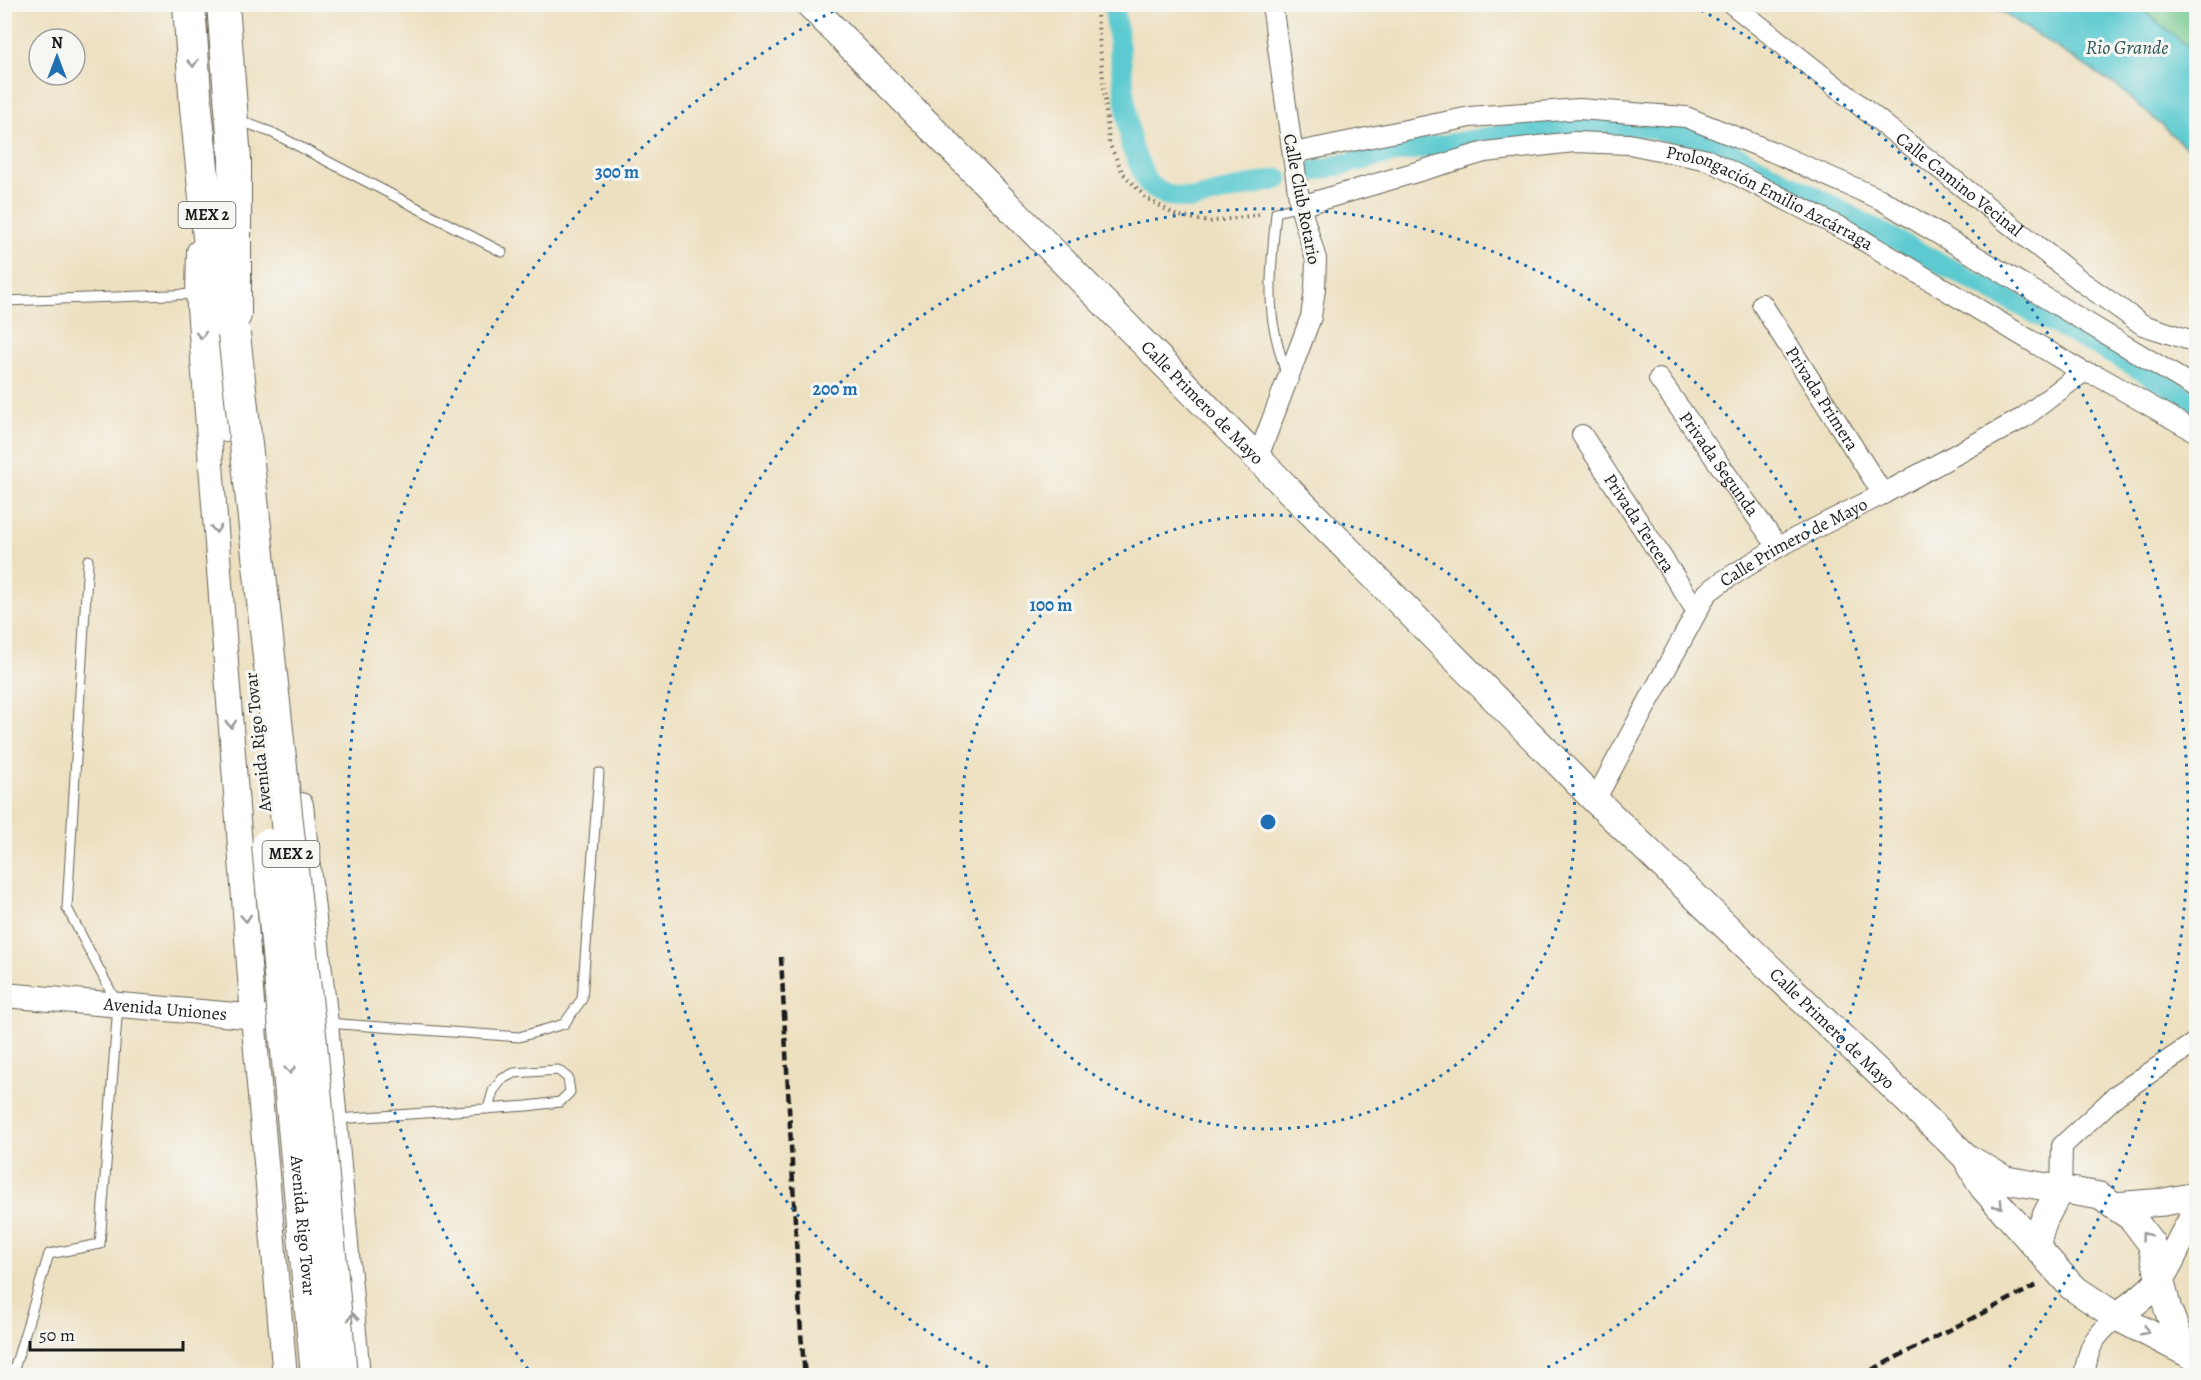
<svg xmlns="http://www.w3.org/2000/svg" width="2201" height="1380" viewBox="0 0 2201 1380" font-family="Alegreya,serif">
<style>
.green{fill:#74c98d;stroke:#487254;stroke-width:1.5}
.water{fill:#5ccad0;stroke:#3c7376;stroke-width:1.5}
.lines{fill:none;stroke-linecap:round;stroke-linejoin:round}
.canal{stroke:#5ccad0;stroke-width:21}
.service-casing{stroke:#656155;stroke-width:11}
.minor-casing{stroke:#656155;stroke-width:22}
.tertiary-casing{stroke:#656155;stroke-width:26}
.secondary-casing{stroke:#656155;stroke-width:29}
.trunk-casing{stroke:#656155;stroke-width:34}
.path{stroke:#656155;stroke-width:4;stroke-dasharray:1.5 4.5;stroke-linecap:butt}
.service{stroke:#fff;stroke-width:9}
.minor{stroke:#fff;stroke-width:20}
.tertiary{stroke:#fff;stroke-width:24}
.secondary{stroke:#fff;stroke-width:27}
.trunk{stroke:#fff;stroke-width:32}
.rail{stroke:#1c1c1c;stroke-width:4.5;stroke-dasharray:9 4.5;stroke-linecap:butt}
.trunk-bridge-casing{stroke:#656155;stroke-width:34;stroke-linecap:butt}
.trunk-bridge{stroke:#fff;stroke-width:32}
.oneway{stroke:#999}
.ring{fill:none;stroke:#1f6fb2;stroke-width:3;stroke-dasharray:3 6}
.labels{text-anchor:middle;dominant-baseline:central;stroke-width:6;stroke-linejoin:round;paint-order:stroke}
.shield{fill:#f6f6f2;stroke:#5d5d5c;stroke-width:1.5}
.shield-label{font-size:16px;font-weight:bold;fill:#1c1c1c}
.street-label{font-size:18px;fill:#1c1c1c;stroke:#f6f6f2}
.water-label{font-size:20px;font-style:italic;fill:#32595b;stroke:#f6f6f2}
.centre{fill:#1f6fb2;stroke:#f6f6f2;stroke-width:3}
.ring-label{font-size:18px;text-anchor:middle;font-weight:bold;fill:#1f6fb2;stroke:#f6f6f2;stroke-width:6;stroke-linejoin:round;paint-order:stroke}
</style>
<rect width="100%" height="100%" fill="#f6f6f2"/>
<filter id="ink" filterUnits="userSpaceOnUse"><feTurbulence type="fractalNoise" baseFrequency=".0167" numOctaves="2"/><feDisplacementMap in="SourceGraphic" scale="12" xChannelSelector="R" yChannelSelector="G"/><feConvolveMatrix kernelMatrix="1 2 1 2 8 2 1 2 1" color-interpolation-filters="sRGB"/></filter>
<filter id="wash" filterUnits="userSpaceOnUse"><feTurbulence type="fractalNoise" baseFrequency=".008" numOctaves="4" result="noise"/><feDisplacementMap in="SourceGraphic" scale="24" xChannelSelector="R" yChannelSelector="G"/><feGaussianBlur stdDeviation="1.35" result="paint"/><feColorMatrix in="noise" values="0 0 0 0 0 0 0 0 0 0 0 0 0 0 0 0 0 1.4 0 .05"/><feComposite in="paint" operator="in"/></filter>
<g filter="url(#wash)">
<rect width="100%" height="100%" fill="#ede0c0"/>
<path class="green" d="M 2136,5 L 2196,5 L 2196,53 Z"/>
<path class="water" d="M 1990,5 L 2136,5 L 2196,53 L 2196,156 L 2117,86 Z"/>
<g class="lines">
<g class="canal">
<path d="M 1114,4 L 1131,146 L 1148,184 L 1166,195 L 1192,199 L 1278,179"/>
<path d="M 1314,171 L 1383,155 L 1536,129 L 1642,127 L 1707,140 L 2125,361 L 2196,402"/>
</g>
</g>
</g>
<g filter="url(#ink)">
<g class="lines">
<defs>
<g id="service">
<path d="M 238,120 L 273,133 L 502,252"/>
<path d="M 4,301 L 198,294"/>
<path d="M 1286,375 C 1281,355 1274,335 1272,315 C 1269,281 1273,246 1276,212 L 1300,206"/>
<path d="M 326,1023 L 519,1037 L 564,1024 L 582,999 L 599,773"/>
<path d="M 337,1119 L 527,1106 L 560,1102 L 570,1092 L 568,1078 L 558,1070 L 514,1073 L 502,1079 L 493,1091 L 488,1109"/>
<path d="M 12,1376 L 49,1254 L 100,1244 L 118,1005 L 67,908 L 88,560"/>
</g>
<g id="minor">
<path id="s1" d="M 1732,4 L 2085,284 L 2143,325 L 2196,342"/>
<path d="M 1293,153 L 1470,117 L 1579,109 L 1686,117 L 1773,152 L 1880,199 L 2196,388"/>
<path id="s2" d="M 1300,206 L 1485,152 L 1574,142 L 1629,144 L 1708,160 L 1851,233 L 2083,372 L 2098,376 L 2196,432"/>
<path id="s3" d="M 1762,304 L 1883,494"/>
<path id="s4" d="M 1659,379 L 1778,547"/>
<path id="s5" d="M 1582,435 L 1696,610"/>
<path d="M 1258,457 L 1311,317 L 1315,289 L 1316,259 L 1300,206 L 1272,4"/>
<path id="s6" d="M 1595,800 L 1707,593 L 1723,581 L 1778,547 L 1883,494 L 2023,418 L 2083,372"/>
<path d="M 2061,1191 L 2062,1146 L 2118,1094 L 2196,1042"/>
<path d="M 2084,1376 C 2089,1344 2093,1338 2117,1317"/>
</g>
<g id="tertiary">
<path d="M 199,252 L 198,294 L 253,1017 L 285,1376"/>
<path d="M 301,805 L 326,1023 L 358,1376"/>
<path id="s7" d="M 4,995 L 270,1018"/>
</g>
<g id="secondary">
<path id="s8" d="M 809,4 L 1595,800 L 1966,1157 L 2006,1180 L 2100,1196 L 2132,1218 L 2151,1243 L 2168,1310 L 2184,1350"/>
<path d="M 1967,1159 L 1983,1187 L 2072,1287 L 2117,1317 L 2191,1355"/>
<path d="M 2114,1206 L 2164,1202 L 2196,1196"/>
<path d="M 2037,1245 C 2041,1223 2048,1209 2061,1191"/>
<path d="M 2117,1317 C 2131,1304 2147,1296 2159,1280 C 2174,1259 2181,1234 2196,1214"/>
</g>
<g id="trunk">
<path d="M 189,4 L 196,108 L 228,426"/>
<path d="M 223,4 L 235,160 L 235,315"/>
</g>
</defs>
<use href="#service" class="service-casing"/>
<use href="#minor" class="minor-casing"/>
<use href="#tertiary" class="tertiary-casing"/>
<use href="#secondary" class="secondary-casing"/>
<use href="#trunk" class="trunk-casing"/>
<path class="path" d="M 1096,4 L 1109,143 L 1123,173 L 1146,198 L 1175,215 L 1209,222 L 1263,214"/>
<use href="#service" class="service"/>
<use href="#minor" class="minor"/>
<use href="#tertiary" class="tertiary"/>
<use href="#secondary" class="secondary"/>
<use href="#trunk" class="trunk"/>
<g class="rail">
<path d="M 781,957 L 801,1334 L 805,1376"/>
<path d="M 1860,1376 L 2037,1285"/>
</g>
<defs>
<g id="trunk-bridge">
<path d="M 234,334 L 311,1044 L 341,1376"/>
<path id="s9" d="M 268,845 L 317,1376"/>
</g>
</defs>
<use href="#trunk-bridge" class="trunk-bridge-casing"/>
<use href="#trunk-bridge" class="trunk-bridge"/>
</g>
<defs><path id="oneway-chevron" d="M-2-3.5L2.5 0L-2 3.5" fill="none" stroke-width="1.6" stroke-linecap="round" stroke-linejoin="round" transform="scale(1.5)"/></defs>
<g class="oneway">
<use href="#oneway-chevron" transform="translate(193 63) rotate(86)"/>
<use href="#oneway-chevron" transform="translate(201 335) rotate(86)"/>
<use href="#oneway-chevron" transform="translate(216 529) rotate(86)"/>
<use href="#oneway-chevron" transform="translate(231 724) rotate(86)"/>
<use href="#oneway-chevron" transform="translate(246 918) rotate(86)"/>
<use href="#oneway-chevron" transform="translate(290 1070) rotate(85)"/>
<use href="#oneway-chevron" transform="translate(1999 1205) rotate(47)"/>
<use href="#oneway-chevron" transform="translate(2145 1236) rotate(-127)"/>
<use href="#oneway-chevron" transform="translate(353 1317) rotate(-95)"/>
<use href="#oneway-chevron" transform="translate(2145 1331) rotate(26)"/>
</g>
</g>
<g class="ring">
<circle cx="1268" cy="822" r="307"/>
<path d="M1004 1375A613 613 0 1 1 1532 1375"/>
<path d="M528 1369A920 920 0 0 1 843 6M1693 6A920 920 0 0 1 2008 1369"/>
</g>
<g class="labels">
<g class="shield">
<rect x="178.5" y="202" width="57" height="26" rx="4.5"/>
<rect x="262.5" y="841" width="57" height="26" rx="4.5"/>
</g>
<g class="shield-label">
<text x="207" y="215">MEX 2</text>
<text x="291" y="854">MEX 2</text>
</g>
<g class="street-label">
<text stroke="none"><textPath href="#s1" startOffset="290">Calle Camino Vecinal</textPath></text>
<text transform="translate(1302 199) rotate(79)">Calle Club Rotario</text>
<text stroke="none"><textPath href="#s2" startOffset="489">Prolongación Emilio Azcárraga</textPath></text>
<text stroke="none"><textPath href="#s3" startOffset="112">Privada Primera</textPath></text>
<text stroke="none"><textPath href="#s8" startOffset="560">Calle Primero de Mayo</textPath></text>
<text stroke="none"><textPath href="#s4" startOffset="104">Privada Segunda</textPath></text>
<text stroke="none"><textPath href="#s5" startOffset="105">Privada Tercera</textPath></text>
<text stroke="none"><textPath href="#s6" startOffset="336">Calle Primero de Mayo</textPath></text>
<text transform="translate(258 742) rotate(-96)">Avenida Rigo Tovar</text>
<text stroke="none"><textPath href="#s7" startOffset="162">Avenida Uniones</textPath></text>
<text stroke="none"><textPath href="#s8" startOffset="1448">Calle Primero de Mayo</textPath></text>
<text stroke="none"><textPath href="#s9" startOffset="382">Avenida Rigo Tovar</textPath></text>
</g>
<g class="water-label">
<text x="2127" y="47">Rio Grande</text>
</g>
</g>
<circle cx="1268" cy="822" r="9" class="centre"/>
<g class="ring-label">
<text x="617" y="178">300 m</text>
<text x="835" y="395">200 m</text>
<text x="1051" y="611">100 m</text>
</g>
<rect width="2201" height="1380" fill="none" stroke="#f6f6f2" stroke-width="24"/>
<g transform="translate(57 57)"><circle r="28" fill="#f6f6f2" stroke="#9f9f9c" stroke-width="1.5"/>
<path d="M0-4.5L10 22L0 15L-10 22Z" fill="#1f6fb2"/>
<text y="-9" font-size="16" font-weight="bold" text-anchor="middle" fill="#1c1c1c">N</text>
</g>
<path d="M30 1341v9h153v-9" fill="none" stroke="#1c1c1c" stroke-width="3"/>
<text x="39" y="1341" font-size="18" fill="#1c1c1c" stroke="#f6f6f2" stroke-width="4.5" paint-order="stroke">50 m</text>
</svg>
